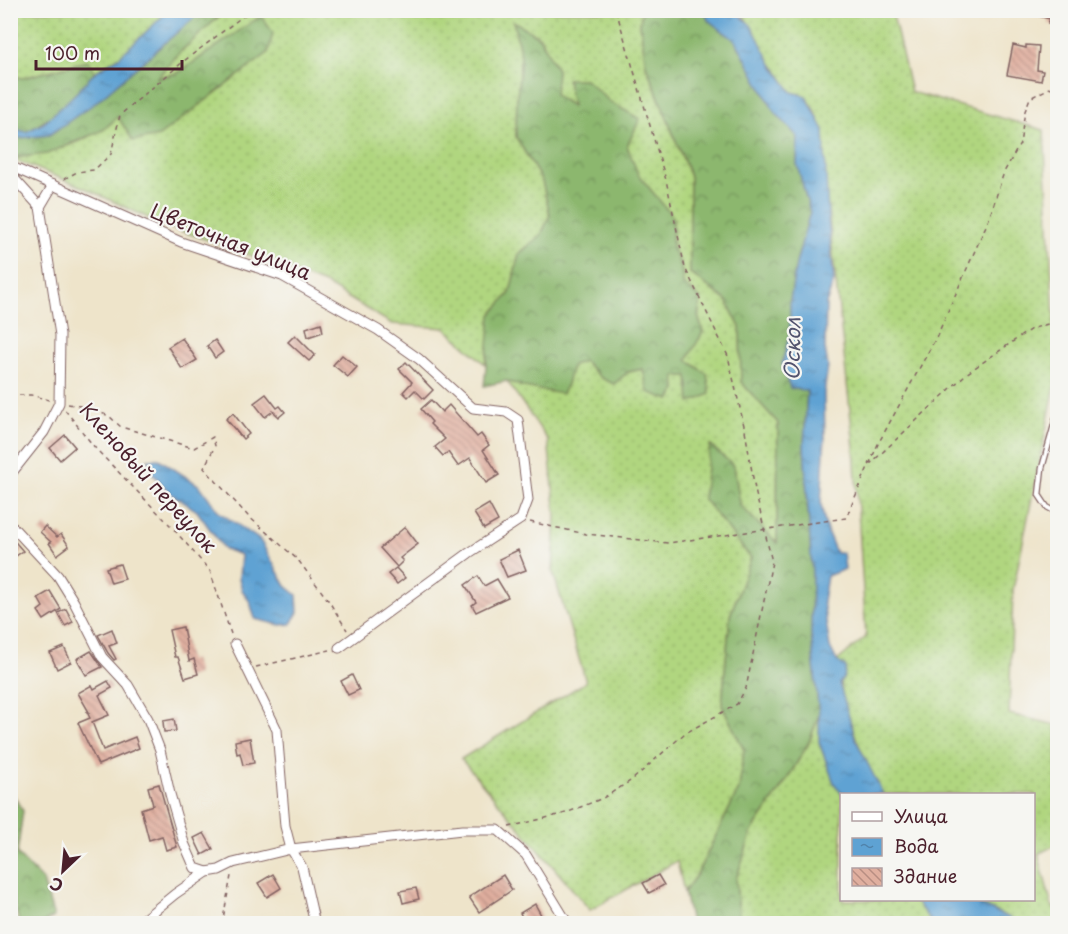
<svg xmlns="http://www.w3.org/2000/svg" width="1068" height="934" viewBox="0 0 1068 934" font-family="'Playpen Sans',sans-serif">
<style>
.grass{fill:url(#grass-dots);stroke:#7d7a55;stroke-width:1.5}
.forest{fill:url(#forest-crowns);stroke:#6b6b4c;stroke-width:1.5}
.water{fill:url(#water-ripples);stroke:#54607f;stroke-width:1.5}
.building{fill:url(#building-back-hatch)}
.lines{fill:none;stroke-linecap:round;stroke-linejoin:round}
.service-casing{stroke:#836463;stroke-width:7}
.minor-casing{stroke:#836463;stroke-width:11}
.path{stroke:#836463;stroke-width:1.5;stroke-dasharray:4.5 4.5;stroke-linecap:butt}
.service{stroke:#fff;stroke-width:4.5}
.minor{stroke:#fff;stroke-width:9}
.labels{text-anchor:middle;dominant-baseline:central;stroke-width:4.5;stroke-linejoin:round;paint-order:stroke}
.street-label{font-size:20px;fill:#4a1f2b;stroke:#f6f6f2}
.water-label{font-size:21px;font-style:italic;fill:#52536e;stroke:#f6f6f2}
</style>
<defs>
<pattern id="grass-dots" width="8" height="8" patternUnits="userSpaceOnUse" patternTransform="scale(1.5)"><rect width="8" height="8" fill="#b0d67f"/><path d="M2 2h.1M6 6h.1" fill="none" stroke="#99b76e" stroke-width="1.8" stroke-linecap="round"/></pattern>
<pattern id="forest-crowns" width="20" height="18" patternUnits="userSpaceOnUse" patternTransform="scale(1.5)"><rect width="20" height="18" fill="#8cb76e"/><path d="M2 6a3 3 0 1 1 6 0M12 15a3 3 0 1 1 6 0" fill="none" stroke="#74945b"/></pattern>
<pattern id="water-ripples" width="26" height="14" patternUnits="userSpaceOnUse" patternTransform="scale(1.5)"><rect width="26" height="14" fill="#5ea2d3"/><path d="M2 4q2-2 4 0t4 0M15 11q2-2 4 0t4 0" fill="none" stroke="#5083ab"/></pattern>
<pattern id="building-back-hatch" width="6" height="6" patternUnits="userSpaceOnUse" patternTransform="scale(1.5)"><rect width="6" height="6" fill="#e0af9f"/><path d="M-1 5l2 2M0 0l6 6M5-1l2 2" fill="none" stroke="#b88e82"/></pattern>
</defs>
<rect width="100%" height="100%" fill="#f6f6f2"/>
<filter id="ink" filterUnits="userSpaceOnUse"><feTurbulence type="fractalNoise" baseFrequency=".0167" numOctaves="2"/><feDisplacementMap in="SourceGraphic" scale="12" xChannelSelector="R" yChannelSelector="G"/><feConvolveMatrix kernelMatrix="1 2 1 2 8 2 1 2 1" color-interpolation-filters="sRGB"/></filter>
<filter id="wash" filterUnits="userSpaceOnUse"><feTurbulence type="fractalNoise" baseFrequency=".008" numOctaves="4" result="noise"/><feDisplacementMap in="SourceGraphic" scale="24" xChannelSelector="R" yChannelSelector="G"/><feGaussianBlur stdDeviation="1.35" result="paint"/><feColorMatrix in="noise" values="0 0 0 0 0 0 0 0 0 0 0 0 0 0 0 0 0 1.4 0 .05"/><feComposite in="paint" operator="in"/></filter>
<g filter="url(#wash)">
<rect width="100%" height="100%" fill="#eee4ca"/>
<g class="grass">
<path d="M 10,11 L 166,11 L 161,18 L 119,57 L 95,72 L 87,61 L 23,78 L 11,76 Z"/>
<path d="M 225,11 L 642,11 L 640,24 L 646,65 L 690,177 L 690,273 L 726,300 L 740,327 L 741,382 L 778,423 L 777,543 L 740,505 L 734,466 L 710,446 L 703,498 L 751,558 L 730,616 L 722,705 L 744,750 L 739,789 L 697,874 L 684,892 L 677,861 L 590,910 L 461,759 L 586,682 L 553,572 L 556,516 L 548,440 L 507,381 L 524,387 L 567,384 L 572,365 L 584,361 L 601,378 L 643,369 L 670,400 L 676,390 L 675,376 L 707,374 L 686,360 L 703,332 L 698,316 L 701,299 L 683,285 L 681,266 L 672,247 L 673,217 L 637,174 L 627,146 L 639,119 L 610,102 L 585,79 L 572,106 L 554,95 L 557,70 L 540,37 L 514,22 L 521,56 L 517,97 L 516,137 L 542,181 L 550,215 L 541,235 L 519,254 L 510,293 L 491,315 L 490,339 L 485,364 L 445,328 L 392,324 L 327,285 L 223,245 L 165,226 L 85,188 L 13,159 C 51,153 89,143 119,116 L 261,16 L 178,73 L 155,78 L 180,52 Z"/>
<path d="M 741,11 L 892,11 L 911,92 L 1044,130 L 1057,376 L 1013,590 L 1009,714 L 1057,725 L 1057,844 L 1038,854 L 1052,906 L 1057,909 L 1057,923 L 1021,923 L 969,900 L 1034,900 L 1034,794 L 883,794 C 860,753 841,708 837,661 L 866,637 L 854,447 L 818,117 L 806,96 L 792,92 L 772,64 Z"/>
<path d="M 819,715 L 819,742 L 834,783 L 842,794 L 842,900 L 915,900 L 932,923 L 744,923 L 739,916 L 736,879 L 752,831 L 786,781 L 809,743 Z"/>
</g>
<g class="forest">
<path d="M 202,11 L 225,11 L 180,52 L 157,78 L 178,73 L 261,16 L 273,33 L 268,53 L 159,136 L 133,141 L 118,117 L 103,130 L 47,154 L 11,158 L 11,139 L 49,135 L 95,103 Z"/>
<path d="M 642,11 L 705,11 L 708,20 L 736,41 L 774,111 L 798,137 L 797,164 L 810,212 L 796,264 L 790,301 L 790,333 L 782,364 L 807,391 L 804,446 L 812,573 L 811,634 L 819,715 L 809,742 L 786,781 L 752,831 L 736,879 L 739,916 L 744,923 L 691,923 L 684,892 L 697,874 L 739,789 L 744,750 L 722,705 L 730,616 L 751,558 L 703,498 L 710,445 L 734,466 L 740,505 L 777,543 L 778,423 L 741,382 L 740,327 L 726,300 L 690,273 L 690,176 L 646,65 L 640,24 Z"/>
<path d="M 513,21 L 539,37 L 557,70 L 555,95 L 572,106 L 567,79 L 585,79 L 610,102 L 640,119 L 627,146 L 638,174 L 673,217 L 672,247 L 681,266 L 683,284 L 701,299 L 698,316 L 703,332 L 687,360 L 707,374 L 710,394 L 690,403 L 688,376 L 675,376 L 676,390 L 670,400 L 648,392 L 643,369 L 628,372 L 614,384 L 601,378 L 584,361 L 572,365 L 567,384 L 562,394 L 524,387 L 507,381 L 484,386 L 491,315 L 510,293 L 519,254 L 541,235 L 550,215 L 542,181 L 516,137 L 517,97 L 521,56 Z"/>
<path d="M 88,61 L 95,72 C 75,95 54,118 26,132 L 11,128 L 10,76 L 23,78 Z"/>
<path d="M 11,791 L 23,811 L 17,854 L 43,881 L 54,917 L 43,923 L 19,923 L 11,892 Z"/>
</g>
<g class="water">
<path d="M 166,11 L 202,11 L 95,103 L 49,135 L 11,139 L 11,128 L 26,132 L 44,123 L 77,92 L 95,72 L 119,57 L 161,18 Z"/>
<path d="M 705,11 L 735,11 L 751,25 L 772,64 L 792,92 L 806,96 L 824,130 L 828,217 L 834,281 L 826,304 L 825,348 L 828,366 L 824,394 L 825,436 L 821,504 L 826,528 L 836,553 L 843,553 L 845,569 L 827,576 L 823,601 L 830,647 L 837,661 L 846,667 L 844,678 L 839,683 L 856,740 L 883,794 L 842,794 L 834,783 L 819,742 L 819,715 L 811,634 L 812,573 L 804,446 L 807,391 L 790,388 L 782,364 L 790,333 L 790,301 L 796,264 L 810,212 L 797,164 L 798,137 L 774,111 L 736,41 L 708,20 Z"/>
<path d="M 148,459 L 159,459 L 200,486 L 219,512 L 260,540 L 286,586 L 297,595 L 298,612 L 291,624 L 280,625 L 255,619 L 250,602 L 242,590 L 239,578 L 241,555 L 224,549 L 197,511 L 170,493 L 152,473 Z"/>
<path d="M 915,900 L 969,900 L 1021,923 L 932,923 Z"/>
</g>
<g id="blocks">
<g class="building">
<path d="M 1028,10 L 1058,10 L 1058,26 L 1048,23 L 1050,19 L 1027,13 Z"/>
<path d="M 1013,45 L 1026,48 L 1026,45 L 1039,46 L 1037,70 L 1043,71 L 1041,81 L 1007,75 Z"/>
<path d="M 321,323 L 323,332 L 308,337 L 306,328 Z"/>
<path d="M 295,335 L 315,355 L 309,361 L 288,342 Z"/>
<path d="M 182,338 L 197,360 L 182,369 L 168,347 Z"/>
<path d="M 215,340 L 223,352 L 215,358 L 207,346 Z"/>
<path d="M 342,355 L 357,367 L 348,377 L 333,365 Z"/>
<path d="M 406,362 L 433,390 L 424,399 L 415,390 L 408,397 L 403,392 L 412,382 L 399,369 Z"/>
<path d="M 266,394 L 277,408 L 280,406 L 285,412 L 279,417 L 273,411 L 265,417 L 254,403 Z"/>
<path d="M 431,400 L 442,412 L 449,405 L 477,437 L 481,434 L 489,445 L 483,450 L 499,475 L 486,483 L 470,458 L 458,466 L 448,452 L 443,456 L 435,447 L 445,439 L 430,424 L 432,422 L 421,409 Z"/>
<path d="M 233,413 L 249,434 L 243,439 L 226,419 Z"/>
<path d="M 65,435 L 75,447 L 60,460 L 50,448 Z"/>
<path d="M 489,504 L 498,521 L 484,529 L 474,513 Z"/>
<path d="M 45,526 L 57,537 L 61,534 L 69,546 L 57,555 L 49,543 L 51,542 L 40,532 Z"/>
<path d="M 405,527 L 418,544 L 400,558 L 403,561 L 397,567 L 380,548 Z"/>
<path d="M 10,536 L 23,551 L 10,560 Z"/>
<path d="M 518,550 L 526,570 L 507,577 L 499,559 Z"/>
<path d="M 120,564 L 125,579 L 111,583 L 106,568 Z"/>
<path d="M 396,568 L 405,578 L 397,584 L 388,574 Z"/>
<path d="M 478,576 L 484,586 L 497,579 L 508,597 L 476,612 L 472,605 L 476,602 L 465,585 Z"/>
<path d="M 50,591 L 61,609 L 44,620 L 38,611 L 43,607 L 38,598 Z"/>
<path d="M 66,609 L 73,622 L 65,626 L 58,613 Z"/>
<path d="M 183,627 L 189,661 L 194,659 L 198,674 L 185,678 L 178,657 L 175,657 L 169,630 Z"/>
<path d="M 112,629 L 117,643 L 109,646 L 116,659 L 114,660 L 108,653 L 98,635 Z"/>
<path d="M 64,647 L 71,662 L 57,669 L 50,653 Z"/>
<path d="M 91,651 L 102,667 L 86,675 L 77,659 Z"/>
<path d="M 352,675 L 359,690 L 348,695 L 341,681 Z"/>
<path d="M 108,681 L 112,688 L 99,695 L 109,715 L 92,722 L 103,750 L 135,737 L 139,748 L 98,765 L 78,723 L 90,718 L 87,712 L 89,712 L 78,693 L 92,685 L 94,689 Z"/>
<path d="M 174,719 L 176,731 L 164,732 L 163,721 Z"/>
<path d="M 250,738 L 254,763 L 243,765 L 240,753 L 237,754 L 235,741 Z"/>
<path d="M 159,784 L 177,847 L 166,850 L 162,836 L 149,840 L 141,809 L 153,805 L 148,787 Z"/>
<path d="M 204,833 L 213,849 L 202,855 L 194,838 Z"/>
<path d="M 273,874 L 281,888 L 267,897 L 258,883 Z"/>
<path d="M 503,875 L 512,890 L 479,912 L 469,897 Z"/>
<path d="M 658,875 L 664,885 L 649,893 L 643,883 Z"/>
<path d="M 416,888 L 419,899 L 403,903 L 400,891 Z"/>
<path d="M 535,904 L 542,917 L 526,924 L 520,913 Z"/>
</g>
</g>
</g>
<g filter="url(#ink)">
<use href="#blocks" fill-opacity="0" stroke="#836463" stroke-width="1.5"/>
<g class="lines">
<defs>
<path id="service" d="M 1058,411 L 1042,468 L 1039,495 L 1047,507 L 1058,513"/>
<g id="minor">
<path d="M 10,166 L 181,242 L 282,276 L 378,330 L 419,359 L 473,408 L 506,412 L 518,420 L 528,500 L 521,519 L 469,553 L 339,648"/>
<path d="M 10,174 L 40,207 L 60,335 L 59,403 L 44,432 L 10,475"/>
<path d="M 40,207 L 53,185"/>
<path d="M 10,524 L 58,576 L 74,602 L 102,657 L 128,685 L 148,719 L 160,750 L 170,794 L 184,843 L 195,868 L 207,872"/>
<path d="M 235,644 L 277,730 L 285,826 L 291,849 L 462,830 L 498,830 L 526,855 L 568,924"/>
<path d="M 134,924 L 143,920 L 175,894 L 207,872 L 219,870 L 233,863 L 291,849 L 302,867 L 315,924"/>
</g>
</defs>
<use href="#service" class="service-casing"/>
<use href="#minor" class="minor-casing"/>
<g class="path">
<path d="M 64,179 L 77,172 L 94,170 L 111,154 L 120,115 L 184,61 L 251,10"/>
<path d="M 10,395 L 31,395 L 49,400"/>
<path d="M 68,404 L 86,407 L 109,416 L 121,427 L 194,448 L 213,437 L 215,446 L 204,468 L 248,516 L 298,560 L 328,600 L 347,630"/>
<path d="M 65,410 L 96,449 L 170,525 L 210,571 L 231,634"/>
<path d="M 869,465 L 966,374 L 1031,329 L 1058,321"/>
<path d="M 530,522 L 586,534 L 668,543 L 846,518 L 878,444 L 937,336 L 989,219 L 1004,172 L 1020,144 L 1025,111 L 1030,98 L 1058,84"/>
<path d="M 256,667 L 330,650"/>
<path d="M 509,827 L 566,813 L 603,798 L 632,780 L 684,734 L 737,704 L 746,688 L 772,562 L 755,490 L 745,430 L 728,356 L 685,268 L 666,180 L 616,10"/>
<path d="M 220,924 L 223,919 L 231,876"/>
</g>
<use href="#service" class="service"/>
<use href="#minor" class="minor"/>
</g>
</g>
<g class="labels">
<g class="street-label">
<text transform="translate(231 241) rotate(22)">Цветочная улица</text>
<text transform="translate(149 477) rotate(48)">Кленовый переулок</text>
</g>
<g class="water-label">
<text transform="translate(791 349) rotate(-89)">Оскол</text>
</g>
</g>
<rect width="1068" height="934" fill="none" stroke="#f6f6f2" stroke-width="36"/>
<rect x="840" y="793" width="195" height="108" fill="#f6f6f2" stroke="#b1a0a2" stroke-width="1.5"/>
<rect x="852" y="812" width="30" height="9" fill="#ffffff" stroke="#b1a0a2" stroke-width="1.5"/>
<text x="894" y="823" font-size="18" fill="#4a1f2b">Улица</text>
<rect x="852" y="838" width="30" height="18" fill="url(#water-ripples)" stroke="#b1a0a2" stroke-width="1.5"/>
<text x="894" y="853" font-size="18" fill="#4a1f2b">Вода</text>
<rect x="852" y="868" width="30" height="18" fill="url(#building-back-hatch)" stroke="#b1a0a2" stroke-width="1.5"/>
<text x="894" y="883" font-size="18" fill="#4a1f2b">Здание</text>
<g transform="translate(63 871) rotate(206)" stroke="#f6f6f2" stroke-width="4.5" paint-order="stroke">
<path d="M0-4.5L10 22L0 15L-10 22Z" fill="#4a1f2b"/>
<text y="-9" font-size="16" font-weight="bold" text-anchor="middle" fill="#4a1f2b">С</text>
</g>
<path d="M36 60v9h146v-9" fill="none" stroke="#4a1f2b" stroke-width="3"/>
<text x="45" y="60" font-size="18" fill="#4a1f2b" stroke="#f6f6f2" stroke-width="4.5" paint-order="stroke">100 m</text>
</svg>
